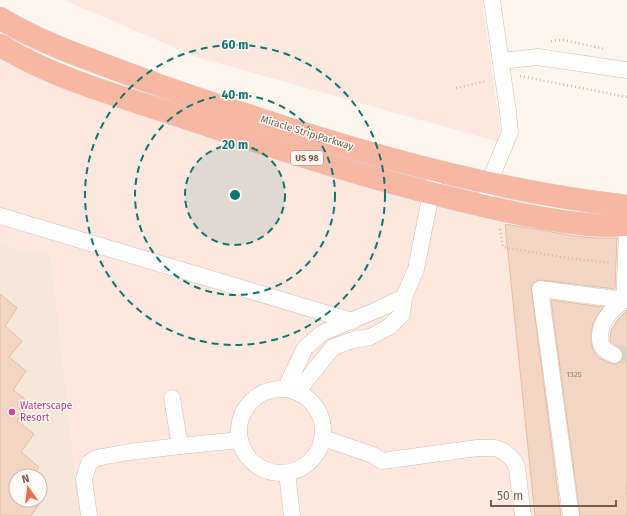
<svg xmlns="http://www.w3.org/2000/svg" width="627" height="516" viewBox="0 0 627 516" font-family="'Fira Sans',sans-serif">
<style>
.residential{fill:#f5e8da;fill-rule:evenodd}
.commercial{fill:#fde8e0}
.building{fill:#f3d5c3;stroke:#e6bba3}
.lines{fill:none;stroke-linecap:round;stroke-linejoin:round}
.minor-tunnel{stroke:#dcd0c4;stroke-width:16;stroke-dasharray:16 8;stroke-linecap:butt}
.minor-casing{stroke:#d1beb0;stroke-width:17}
.highway-casing{stroke:#dad1cd;stroke-width:23}
.path{stroke:#d9b8a5;stroke-width:2.5;stroke-dasharray:1 3;stroke-linecap:butt}
.minor{stroke:#fff;stroke-width:16}
.highway{stroke:#f7b7a3;stroke-width:22}
.ring{fill:none;stroke:#0f766e;stroke-width:2;stroke-dasharray:7 5}
.hotel-dot{fill:#d1479c;stroke:#fffaf3;stroke-width:1.5}
.labels{text-anchor:middle;dominant-baseline:central;stroke-width:3;stroke-linejoin:round;paint-order:stroke}
.number-label{font-size:8px;fill:#987a6a}
.shield{fill:#fffaf3;stroke:#a28b7f;stroke-width:1}
.shield-label{font-size:9px;font-weight:bold;fill:#7a5c4d}
.street-label{font-size:10px;fill:#7a5c4d;stroke:#fffaf3}
.hotel-label{font-size:10px;fill:#b23c85;stroke:#fffaf3;text-anchor:start}
.centre{fill:#0f766e;stroke:#fffaf3;stroke-width:2}
.ring-label{font-size:12px;text-anchor:middle;font-weight:bold;fill:#0f766e;stroke:#fffaf3;stroke-width:3;stroke-linejoin:round;paint-order:stroke}
</style>
<rect width="100%" height="100%" fill="#fdf6ec"/>
<path class="residential" d="M 0,243 L 30,252 L 51,254 L 80,516 L 0,516 ZM 16,476 L 40,476 L 40,500 L 16,500 Z"/>
<g class="commercial">
<path d="M 64,0 L 482,0 L 502,143 L 196,57 Z"/>
<path d="M 0,53 L 505,219 L 535,516 L 80,516 L 51,255 L 30,252 L 0,243 Z"/>
</g>
<g class="building">
<path d="M 505,224 L 575,236 L 597,238 L 617,238 L 615,289 L 541,280 L 534,282 L 531,286 L 561,516 L 535,516 Z"/>
<path d="M 0,294 L 17,308 L 5,326 L 22,341 L 9,357 L 26,371 L 13,390 L 30,403 L 17,421 L 34,434 L 21,452 L 39,467 L 33,476 L 16,476 L 16,500 L 40,500 L 40,496 L 43,499 L 31,516 L 0,516 Z"/>
<path d="M 551,300 L 603,307 L 593,324 L 591,332 L 591,343 L 593,350 L 598,357 L 607,362 L 615,364 L 620,362 L 623,359 L 623,354 L 621,349 L 610,341 L 611,330 L 618,319 L 627,310 L 627,516 L 580,516 Z"/>
</g>
<g class="lines">
<path class="minor-tunnel" d="M 614,355 L 627,354"/>
<defs>
<g id="minor">
<path d="M 501,61 L 538,57 L 627,70"/>
<path d="M 484,206 L 489,183 L 510,132 L 508,112 L 492,0"/>
<path d="M 0,216 L 352,321"/>
<path d="M 614,355 C 607,352 600,348 600,339 C 599,322 611,310 624,300 L 627,300"/>
<path d="M 285,389 L 305,348 L 322,333 L 379,309 L 404,297"/>
<circle cx="281" cy="431" r="42"/>
<path d="M 297,392 L 333,347 L 353,340 L 370,337 L 389,327 L 402,314 L 404,297 L 416,269 L 433,183"/>
<path d="M 172,398 L 180,446 L 240,440"/>
<path d="M 323,438 L 373,455 L 382,461 L 477,448 L 495,448 L 503,451 L 509,456 L 514,461 L 517,468 L 523,516"/>
<path d="M 287,473 L 292,516"/>
<path d="M 89,516 L 84,479 L 89,463 L 96,458 L 129,452 L 180,446"/>
<path d="M 571,516 L 540,289 L 624,300 L 627,236"/>
</g>
<g id="highway">
<path d="M 0,18 C 20,31 43,41 65,50 C 98,63 131,75 164,87 C 315,139 468,188 627,206"/>
<path d="M 0,45 C 54,79 123,97 183,117 C 273,147 363,177 455,199 C 500,210 547,221 594,225 C 605,226 616,225 627,225"/>
</g>
</defs>
<use href="#minor" class="minor-casing"/>
<use href="#highway" class="highway-casing"/>
<g class="path">
<path d="M 551,41 L 563,40 L 605,49"/>
<path d="M 520,76 L 627,97"/>
<path d="M 456,88 L 487,81"/>
<path d="M 500,229 L 503,247 L 567,258 L 611,263"/>
<path d="M 626,489 L 627,489"/>
</g>
<use href="#minor" class="minor"/>
<use href="#highway" class="highway"/>
</g>
<circle cx="235" cy="195" r="50" fill="#0f766e" fill-opacity=".12"/>
<g class="ring">
<circle cx="235" cy="195" r="50"/>
<circle cx="235" cy="195" r="100"/>
<circle cx="235" cy="195" r="150"/>
</g>
<circle class="hotel-dot" cx="12" cy="412" r="4"/>
<g class="labels">
<g class="number-label">
<text x="574" y="374">1325</text>
</g>
<rect class="shield" x="291" y="151" width="32" height="14" rx="3"/>
<g class="shield-label">
<text x="307" y="158">US 98</text>
</g>
<g class="street-label">
<text transform="translate(307 133) rotate(17)">Miracle Strip Parkway</text>
</g>
<g class="hotel-label">
<text x="20" y="406">Waterscape<tspan x="20" dy="12">Resort</tspan></text>
</g>
</g>
<circle cx="235" cy="195" r="6" class="centre"/>
<g class="ring-label">
<text x="235" y="49">60 m</text>
<text x="235" y="99">40 m</text>
<text x="235" y="149">20 m</text>
</g>
<g transform="translate(28 488) rotate(345)"><circle r="19" fill="#fffaf3" stroke="#cabbb1"/>
<path d="M0-3L7 15L0 10L-7 15Z" fill="#e76f51"/>
<text y="-6" font-size="11" font-weight="bold" text-anchor="middle" fill="#7a5c4d">N</text>
</g>
<path d="M491 500v6h125v-6" fill="none" stroke="#7a5c4d" stroke-width="2"/>
<text x="497" y="500" font-size="12" fill="#7a5c4d" stroke="#fffaf3" stroke-width="3" paint-order="stroke">50 m</text>
</svg>
